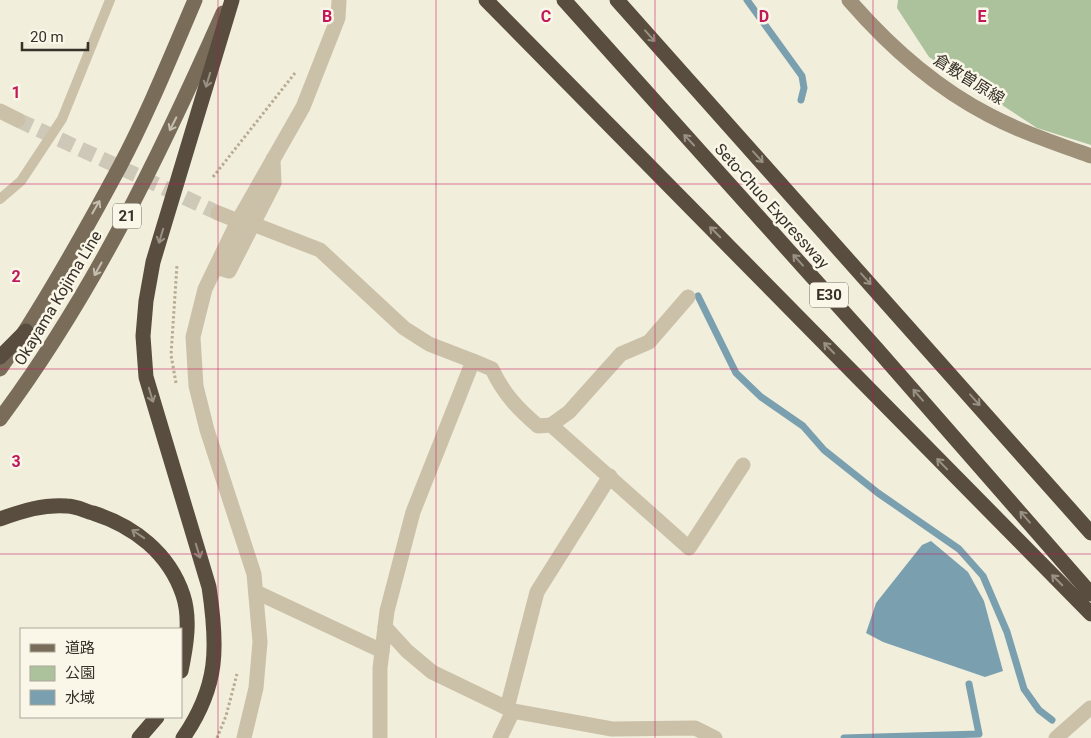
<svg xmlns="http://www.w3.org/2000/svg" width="1091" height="738" viewBox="0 0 1091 738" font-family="Roboto,'Noto Sans JP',sans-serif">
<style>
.green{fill:#abc29c}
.water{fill:#7aa0b0}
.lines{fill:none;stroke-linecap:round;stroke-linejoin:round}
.stream{stroke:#7aa0b0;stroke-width:7}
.street-tunnel{stroke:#cdc8b8;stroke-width:15;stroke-dasharray:15 8;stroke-linecap:butt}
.path{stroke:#b7ab92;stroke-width:3;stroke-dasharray:2.5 2.5;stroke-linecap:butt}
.lane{stroke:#cbc1a8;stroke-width:10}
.street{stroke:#cbc1a8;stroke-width:15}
.secondary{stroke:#9e9079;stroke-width:15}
.primary{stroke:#796c59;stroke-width:15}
.highway{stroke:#584d3f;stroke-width:15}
.oneway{stroke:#999183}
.oneway2{stroke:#c6bfaf}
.grid{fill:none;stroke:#c2185b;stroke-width:1;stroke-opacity:0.55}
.labels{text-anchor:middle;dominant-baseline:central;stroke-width:5;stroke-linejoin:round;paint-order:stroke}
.shield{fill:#faf6e8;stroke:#726c62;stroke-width:1}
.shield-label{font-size:15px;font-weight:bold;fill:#373128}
.street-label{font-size:16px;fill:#373128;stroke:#faf6e8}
.grid-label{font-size:16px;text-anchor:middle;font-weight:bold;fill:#c2185b;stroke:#faf6e8;stroke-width:5;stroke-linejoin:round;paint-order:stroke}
</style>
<rect width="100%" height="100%" fill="#f2eedc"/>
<path class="green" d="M 898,0 L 1091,0 L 1091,145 L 1037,128 L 929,57 L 897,8 Z"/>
<path class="water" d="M 931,541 L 968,572 L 984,601 L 1003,671 L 985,677 L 883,642 L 866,633 L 876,603 L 922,545 Z"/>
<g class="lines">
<g class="stream">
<path d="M 747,0 L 802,76 L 804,88 L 801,100"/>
<path d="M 698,296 L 736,373 L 761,397 L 803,426 L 824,450 L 878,493 L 959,549 L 983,576 L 1007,632 L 1024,689 L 1039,710 L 1052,720"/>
<path d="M 844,738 L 979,734 L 969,684"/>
</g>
<path class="street-tunnel" d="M 18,120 L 218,213"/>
<g class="path">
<path d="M 213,177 L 295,73"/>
<path d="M 176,383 L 171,355 L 177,265"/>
<path d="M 217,738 L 226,716 L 237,674"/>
</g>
<path class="lane" d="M 0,199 L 21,181 L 62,119 L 110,0"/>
<g class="street">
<path d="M 0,111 L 18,120"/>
<path d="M 218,213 L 238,221"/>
<path d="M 253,224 L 320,250 L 404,328 L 429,344 L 473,361 L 413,512 L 387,611 L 380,668 L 380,738"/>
<path d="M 216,267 L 229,271 L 274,183 L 273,159"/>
<path d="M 473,361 L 492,369 C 503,393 517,408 538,426 L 551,425 L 689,548 L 743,465"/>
<path d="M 551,425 L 569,412 L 621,354 L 649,342 L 688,297"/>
<path d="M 256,592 L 382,651"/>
<path d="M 385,627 L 407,651 L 432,672 L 513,711"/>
<path d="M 507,708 L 537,592 L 610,476"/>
<path d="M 244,738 L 256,688 L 260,642 L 254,574 L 207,430 L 196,386 L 193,337 L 205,289 L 238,221 L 303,107 L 338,18 L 339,0"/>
<path d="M 500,738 L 513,711 L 612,729 L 695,728 L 715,738"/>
<path d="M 1056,738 L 1090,708"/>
</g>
<path class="secondary" d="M 849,0 C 888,45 935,87 989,115 C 1021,132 1057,144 1091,156"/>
<g class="primary">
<path d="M 0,369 C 44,305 83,235 120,166 C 148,113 171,56 195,0"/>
<path d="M 0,419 C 93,294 160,155 223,13"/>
</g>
<g class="highway">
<path d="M 486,0 L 1091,614"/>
<path d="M 564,0 L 876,348 L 1091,594"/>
<path d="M 617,0 L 1091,533"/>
<path d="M 0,357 L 26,331"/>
<path d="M 0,519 C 22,511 44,504 67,506 C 76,506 85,511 93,513 C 134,526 169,553 183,595 C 191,619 186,647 181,671"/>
<path d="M 139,738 L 157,717"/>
<path d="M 183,738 C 219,686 218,647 209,587 L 146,377 L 143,336 L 146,301 L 153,262 L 232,0"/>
</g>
</g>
<defs><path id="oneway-shaft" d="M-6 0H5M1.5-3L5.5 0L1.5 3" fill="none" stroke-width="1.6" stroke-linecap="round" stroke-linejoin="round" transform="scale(1.25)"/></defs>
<g class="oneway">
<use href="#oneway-shaft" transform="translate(650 36) rotate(48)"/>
<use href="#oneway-shaft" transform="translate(208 80) rotate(107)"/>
<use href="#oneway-shaft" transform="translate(689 140) rotate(-133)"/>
<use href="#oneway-shaft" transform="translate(758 157) rotate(48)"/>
<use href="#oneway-shaft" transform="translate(715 232) rotate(-135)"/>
<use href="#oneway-shaft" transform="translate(161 236) rotate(107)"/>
<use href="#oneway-shaft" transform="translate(798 260) rotate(-132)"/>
<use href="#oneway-shaft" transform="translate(866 279) rotate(48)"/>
<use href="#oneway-shaft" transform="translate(829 348) rotate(-134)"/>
<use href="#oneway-shaft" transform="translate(151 395) rotate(73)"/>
<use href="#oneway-shaft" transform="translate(918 395) rotate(-131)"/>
<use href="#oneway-shaft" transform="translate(975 400) rotate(48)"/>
<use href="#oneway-shaft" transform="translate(942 464) rotate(-134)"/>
<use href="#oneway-shaft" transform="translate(1025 517) rotate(-131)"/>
<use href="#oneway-shaft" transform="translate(138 534) rotate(-146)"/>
<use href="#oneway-shaft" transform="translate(198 551) rotate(73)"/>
<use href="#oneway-shaft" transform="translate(1057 580) rotate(-135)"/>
</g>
<g class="oneway2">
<use href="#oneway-shaft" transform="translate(173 124) rotate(117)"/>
<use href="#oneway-shaft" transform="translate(96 207) rotate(-60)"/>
<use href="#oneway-shaft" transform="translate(98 269) rotate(119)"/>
</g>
<path class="grid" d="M 218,0 L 218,738M 436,0 L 436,738M 655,0 L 655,738M 873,0 L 873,738M 0,184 L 1091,184M 0,369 L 1091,369M 0,554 L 1091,554"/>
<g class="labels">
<g class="shield">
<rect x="113" y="203.5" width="28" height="25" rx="4"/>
<rect x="810" y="282.5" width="38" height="25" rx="4"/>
</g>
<g class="shield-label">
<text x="127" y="216">21</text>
<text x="829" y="295">E30</text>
</g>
<g class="street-label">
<text transform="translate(969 79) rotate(32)">倉敷曽原線</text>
<text transform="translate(772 206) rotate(48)">Seto-Chuo Expressway</text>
<text transform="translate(58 298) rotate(-59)">Okayama Kojima Line</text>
</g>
</g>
<g class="grid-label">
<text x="327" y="22">B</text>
<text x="546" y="22">C</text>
<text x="764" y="22">D</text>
<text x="982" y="22">E</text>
<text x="16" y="98">1</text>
<text x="16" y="282">2</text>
<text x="16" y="467">3</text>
</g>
<rect x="20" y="628" width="162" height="90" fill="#faf6e8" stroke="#aca79b"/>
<rect x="30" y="644" width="25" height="8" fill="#796c59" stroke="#aca79b"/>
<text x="65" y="653" font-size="15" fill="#373128">道路</text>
<rect x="30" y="666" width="25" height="15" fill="#abc29c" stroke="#aca79b"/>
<text x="65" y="678" font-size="15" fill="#373128">公園</text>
<rect x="30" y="690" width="25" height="15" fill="#7aa0b0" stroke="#aca79b"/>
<text x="65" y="703" font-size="15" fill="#373128">水域</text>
<path d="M22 42v8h66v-8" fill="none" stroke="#373128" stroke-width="2.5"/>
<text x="30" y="42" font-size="15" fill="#373128" stroke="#faf6e8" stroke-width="4" paint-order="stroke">20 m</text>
</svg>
